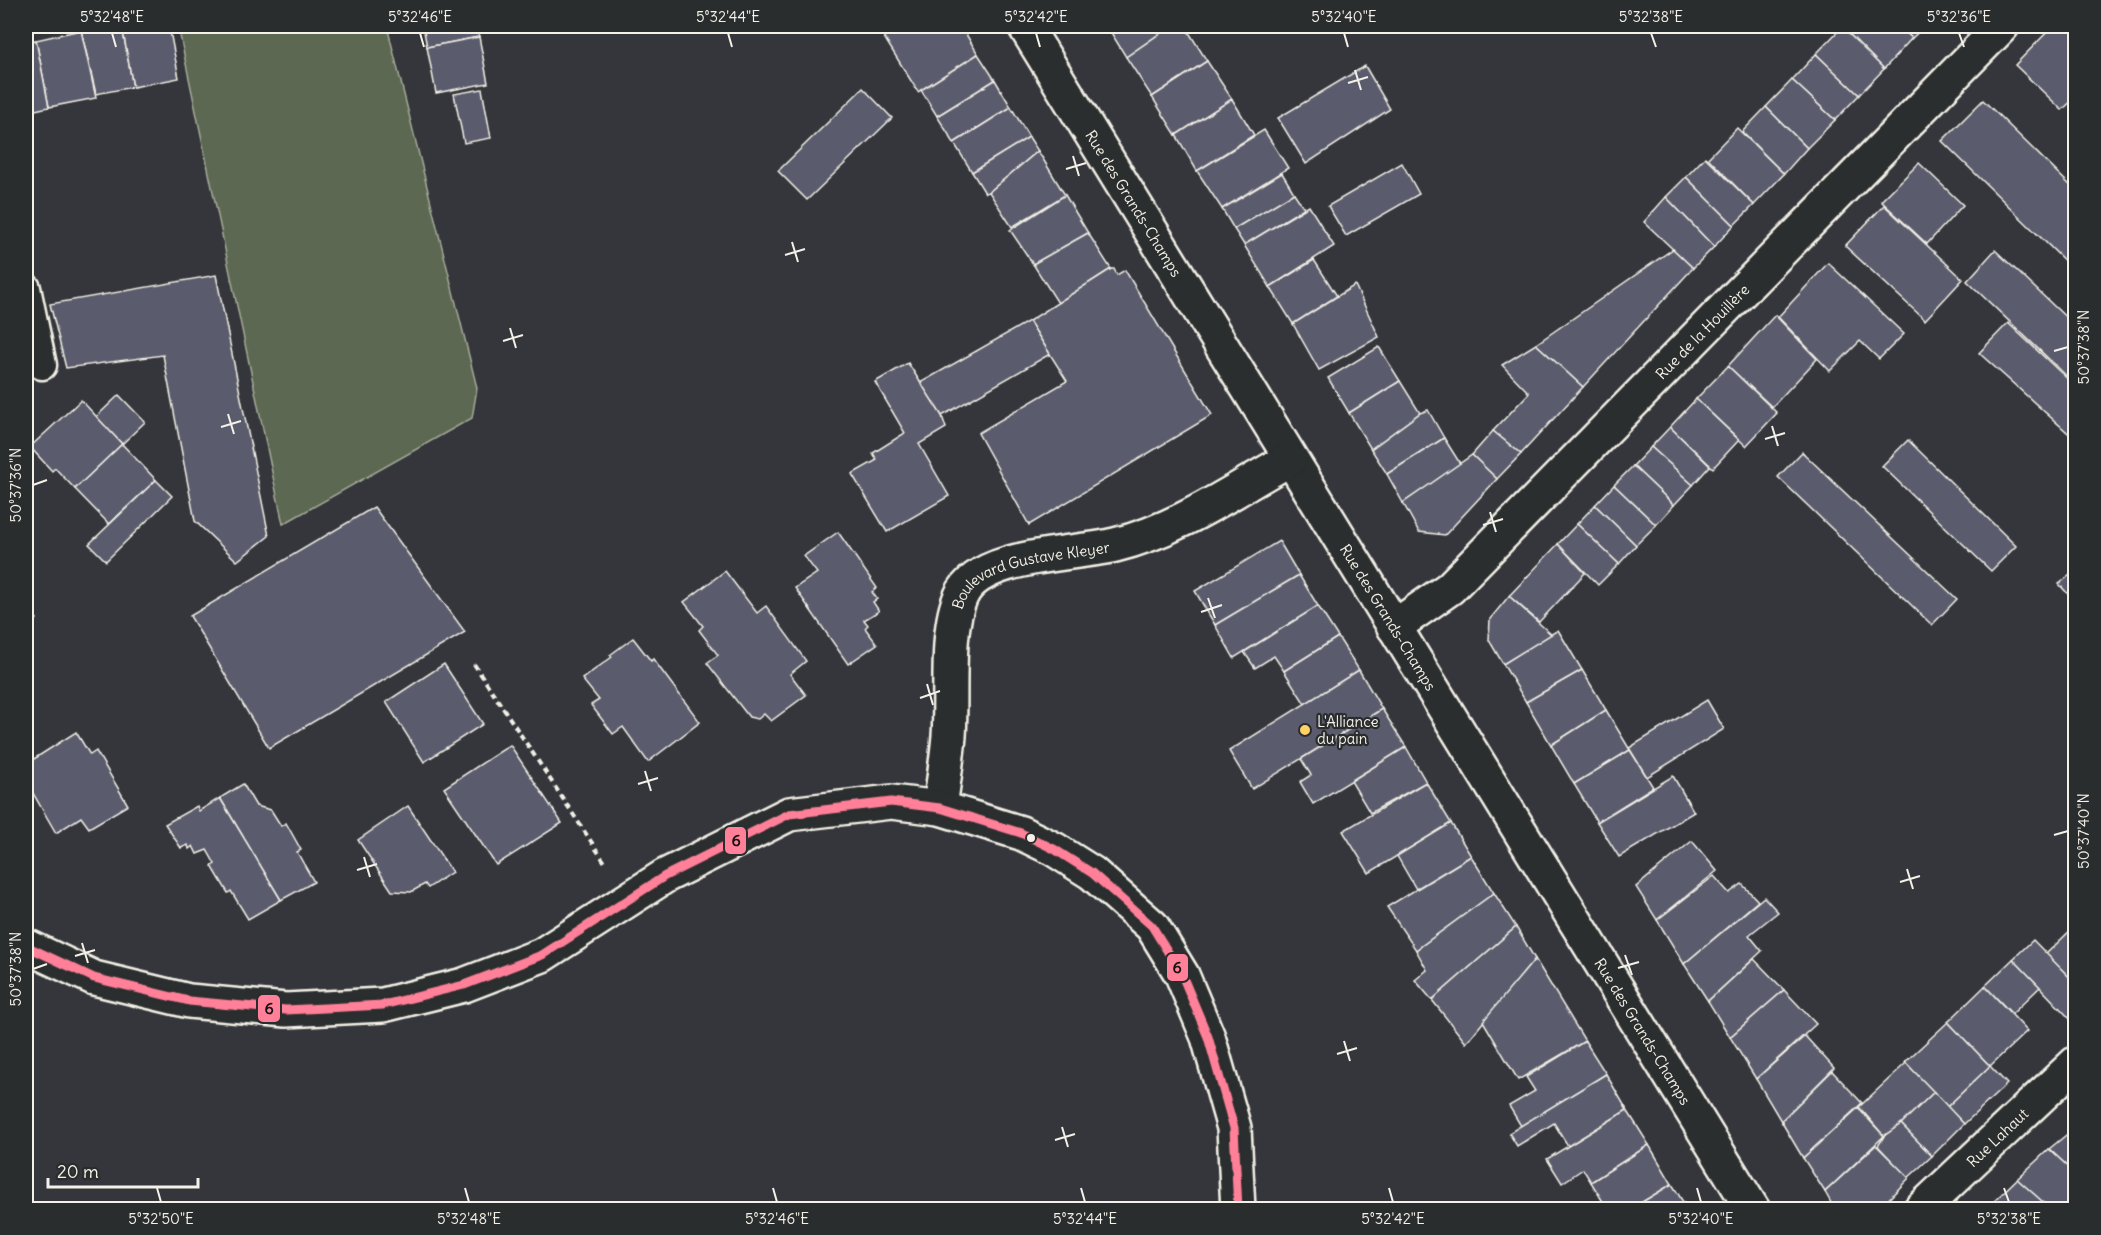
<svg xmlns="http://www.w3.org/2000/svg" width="2101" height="1235" viewBox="0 0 2101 1235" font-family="Delius,sans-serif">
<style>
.green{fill:#5b6851;stroke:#a8ac9c;stroke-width:1.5}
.building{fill:#5a5b6d;stroke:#f4f1e8;stroke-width:1.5}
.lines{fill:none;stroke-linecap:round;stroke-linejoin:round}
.lane-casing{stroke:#f4f1e8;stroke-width:33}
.street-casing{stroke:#f4f1e8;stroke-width:38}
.secondary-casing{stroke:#f4f1e8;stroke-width:38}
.path{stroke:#f4f1e8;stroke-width:4;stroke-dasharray:6 4.5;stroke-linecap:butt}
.lane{stroke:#2a2d2e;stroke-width:28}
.street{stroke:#2a2d2e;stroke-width:33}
.secondary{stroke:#2a2d2e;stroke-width:33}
.bus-1-casing{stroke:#2a2d2e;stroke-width:14}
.bus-1{stroke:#ff8098;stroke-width:9}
.ticks{fill:none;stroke:#f4f1e8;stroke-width:2}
.poi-dot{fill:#ffd166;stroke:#2a2d2e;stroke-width:2}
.bus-dot{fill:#f4f1e8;stroke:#2a2d2e;stroke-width:2}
.labels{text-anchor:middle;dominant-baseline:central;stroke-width:4.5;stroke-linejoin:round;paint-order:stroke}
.street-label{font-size:15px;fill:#f4f1e8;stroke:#2a2d2e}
.poi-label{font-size:15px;fill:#f4f1e8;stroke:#2a2d2e;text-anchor:start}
.line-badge{stroke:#2a2d2e;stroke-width:2}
.pale-badge-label{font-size:16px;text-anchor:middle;font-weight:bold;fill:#111}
.neatline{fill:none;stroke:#f4f1e8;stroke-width:2}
.ticks-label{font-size:15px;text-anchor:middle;fill:#f4f1e8}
</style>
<rect width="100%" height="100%" fill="#34363b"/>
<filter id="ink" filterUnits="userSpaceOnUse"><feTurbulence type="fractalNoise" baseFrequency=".0167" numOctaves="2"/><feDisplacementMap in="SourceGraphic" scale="12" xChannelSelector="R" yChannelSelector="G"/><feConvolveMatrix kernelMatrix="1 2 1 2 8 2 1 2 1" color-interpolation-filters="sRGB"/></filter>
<g filter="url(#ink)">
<path class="green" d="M 178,26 L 387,26 L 477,388 L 472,418 L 283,524 Z"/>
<g class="building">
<path d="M 108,26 L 122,26 L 133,87 L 96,94 L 81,30 Z"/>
<path d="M 122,26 L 169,26 L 179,78 L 133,87 Z"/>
<path d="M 423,26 L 478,26 L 479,37 L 427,47 Z"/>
<path d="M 877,26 L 961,26 L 978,54 L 918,92 Z"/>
<path d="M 1107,26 L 1177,26 L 1168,28 L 1126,57 Z"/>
<path d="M 1177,26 L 1185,26 L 1207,61 L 1152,97 L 1126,57 L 1168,28 Z"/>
<path d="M 1841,26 L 1899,26 L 1912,38 L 1884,69 Z"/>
<path d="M 1899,26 L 1925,26 L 1912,38 Z"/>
<path d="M 2053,26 L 2076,26 L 2076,97 L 2062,110 L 2015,65 Z"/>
<path d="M 1842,27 L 1884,69 L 1859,95 L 1816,54 Z"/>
<path d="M 81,30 L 96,98 L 49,107 L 36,40 Z"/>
<path d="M 479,37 L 488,83 L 436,93 L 427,47 Z"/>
<path d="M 36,40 L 49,107 L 26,112 L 26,42 Z"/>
<path d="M 978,54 L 995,80 L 937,116 L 921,90 Z"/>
<path d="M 1816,54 L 1859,95 L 1835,120 L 1792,80 Z"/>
<path d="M 1207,61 L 1232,99 L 1176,135 L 1152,97 Z"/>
<path d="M 1365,66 L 1390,109 L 1306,164 L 1278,118 Z"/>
<path d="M 995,80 L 1011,107 L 954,143 L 937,116 Z"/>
<path d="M 1792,80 L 1835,120 L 1807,148 L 1766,107 Z"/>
<path d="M 863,88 L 892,118 L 807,200 L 778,171 Z"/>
<path d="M 482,89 L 491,138 L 464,143 L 454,94 Z"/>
<path d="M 1232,99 L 1254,135 L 1197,171 L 1176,135 Z"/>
<path d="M 1983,100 L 2076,191 L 2076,272 L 1942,141 Z"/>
<path d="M 1011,107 L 1029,137 L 972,172 L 954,143 Z"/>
<path d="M 1766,107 L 1807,148 L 1784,174 L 1742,132 Z"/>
<path d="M 1737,128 L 1784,174 L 1754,205 L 1708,158 Z"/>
<path d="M 1264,130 L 1288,168 L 1222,209 L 1197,171 Z"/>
<path d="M 1029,137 L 1038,151 L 989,192 L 985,193 L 972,172 Z"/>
<path d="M 1038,151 L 1065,195 L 1012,227 L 989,192 Z"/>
<path d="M 1705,157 L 1754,205 L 1734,225 L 1686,177 Z"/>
<path d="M 1402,163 L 1419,194 L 1346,236 L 1328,206 Z"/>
<path d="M 1919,163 L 1963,205 L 1927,244 L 1881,201 Z"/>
<path d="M 1282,173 L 1294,193 L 1234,229 L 1222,209 Z"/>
<path d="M 1686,177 L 1734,225 L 1714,247 L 1666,197 Z"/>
<path d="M 1294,193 L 1304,208 L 1244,245 L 1234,229 Z"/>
<path d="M 1065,195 L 1088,233 L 1033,264 L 1010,230 Z"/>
<path d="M 1666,197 L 1714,247 L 1693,268 L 1644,222 Z"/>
<path d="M 1884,205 L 1963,279 L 1925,320 L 1845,246 Z"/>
<path d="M 1309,206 L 1334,246 L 1270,287 L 1244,245 Z"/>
<path d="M 1088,233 L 1111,269 L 1058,303 L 1033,264 Z"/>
<path d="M 1673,249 L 1693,268 L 1583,387 L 1536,344 Z"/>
<path d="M 1995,250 L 2076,327 L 2076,385 L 1967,281 Z"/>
<path d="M 1314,260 L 1337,296 L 1293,324 L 1270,287 Z"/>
<path d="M 1828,263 L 1904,334 L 1879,359 L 1860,341 L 1830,371 L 1778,317 Z"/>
<path d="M 1111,269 L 1114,269 L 1117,275 L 1125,270 L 1212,415 L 1029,525 L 978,433 L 1067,381 L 1029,321 Z"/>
<path d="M 216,275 L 269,536 L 237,561 L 195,521 L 163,355 L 66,368 L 50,304 Z"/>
<path d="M 1355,285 L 1379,337 L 1319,370 L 1293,324 Z"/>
<path d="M 1775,315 L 1817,359 L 1772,407 L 1728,366 Z"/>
<path d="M 1029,321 L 1050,354 L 942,416 L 920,383 Z"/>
<path d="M 2008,323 L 2076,387 L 2076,440 L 1979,353 Z"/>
<path d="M 1536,344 L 1583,387 L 1521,454 L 1493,431 L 1529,393 L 1502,365 Z"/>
<path d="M 1379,347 L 1400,381 L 1349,413 L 1328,378 Z"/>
<path d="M 908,363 L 942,416 L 946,428 L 919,444 L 949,496 L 887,532 L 852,474 L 877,460 L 873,453 L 905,433 L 875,382 Z"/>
<path d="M 1728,366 L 1777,413 L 1746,446 L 1696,399 Z"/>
<path d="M 1400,381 L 1420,413 L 1371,449 L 1349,413 Z"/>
<path d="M 119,395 L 145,422 L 122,444 L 96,417 Z"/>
<path d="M 1696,399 L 1739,440 L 1713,468 L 1670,427 Z"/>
<path d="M 81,400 L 122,444 L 75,489 L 55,468 L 52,471 L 30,447 Z"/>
<path d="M 1428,410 L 1444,438 L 1387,474 L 1371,449 L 1420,413 Z"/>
<path d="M 1670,427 L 1710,466 L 1693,485 L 1651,447 Z"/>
<path d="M 1493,431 L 1521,454 L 1497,479 L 1472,455 Z"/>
<path d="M 1444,438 L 1461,465 L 1403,503 L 1387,474 Z"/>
<path d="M 1908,440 L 2016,546 L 1991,571 L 1882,466 Z"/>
<path d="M 122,444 L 156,480 L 109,524 L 75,489 Z"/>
<path d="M 1651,447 L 1693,485 L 1674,505 L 1633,466 Z"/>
<path d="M 1802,452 L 1957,599 L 1932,625 L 1778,477 Z"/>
<path d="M 1472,455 L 1497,479 L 1445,535 L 1419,532 L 1403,503 Z"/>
<path d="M 1633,466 L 1674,505 L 1656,525 L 1614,485 Z"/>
<path d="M 156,480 L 172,496 L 106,561 L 89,544 Z"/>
<path d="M 1614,485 L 1656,525 L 1636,545 L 1595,505 Z"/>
<path d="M 1595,505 L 1636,545 L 1619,564 L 1577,524 Z"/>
<path d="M 374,507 L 465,632 L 269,748 L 190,616 Z"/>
<path d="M 1577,524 L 1619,564 L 1598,585 L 1558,544 Z"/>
<path d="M 838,532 L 877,588 L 872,592 L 877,599 L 873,602 L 879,611 L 864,620 L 868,625 L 865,628 L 877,644 L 848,664 L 795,588 L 817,573 L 804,556 Z"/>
<path d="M 1279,541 L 1299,575 L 1215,625 L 1195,591 Z"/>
<path d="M 1558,544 L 1585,573 L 1539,622 L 1509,596 Z"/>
<path d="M 2076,570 L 2076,603 L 2059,584 Z"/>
<path d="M 725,571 L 757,613 L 766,606 L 806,661 L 790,674 L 806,695 L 771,721 L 764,714 L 758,719 L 749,717 L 707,663 L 718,655 L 699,630 L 703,626 L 684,602 Z"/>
<path d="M 1299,575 L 1318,606 L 1234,658 L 1215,625 Z"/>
<path d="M 1509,596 L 1552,635 L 1503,664 L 1489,640 L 1490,619 Z"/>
<path d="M 1318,606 L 1338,637 L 1284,671 L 1274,656 L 1255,668 L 1244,652 Z"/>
<path d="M 26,607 L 37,619 L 26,629 Z"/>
<path d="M 1558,630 L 1582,670 L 1526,702 L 1503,664 Z"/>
<path d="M 1338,637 L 1359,670 L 1305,704 L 1284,671 Z"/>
<path d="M 633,638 L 651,661 L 653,659 L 700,722 L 648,762 L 623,727 L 613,734 L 591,705 L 599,700 L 582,679 L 612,657 L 610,655 Z"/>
<path d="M 444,664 L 483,724 L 424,762 L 386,702 Z"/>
<path d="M 1359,670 L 1382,709 L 1252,789 L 1229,751 Z"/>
<path d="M 1582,670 L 1606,710 L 1551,745 L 1526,702 Z"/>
<path d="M 1707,700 L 1724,729 L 1647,777 L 1629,748 Z"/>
<path d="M 1382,709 L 1406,747 L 1313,804 L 1300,782 L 1311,775 L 1301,759 Z"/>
<path d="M 1606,710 L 1630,750 L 1574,784 L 1551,745 Z"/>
<path d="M 76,732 L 90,755 L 96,751 L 128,805 L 89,828 L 81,817 L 56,833 L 26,781 L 26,764 Z"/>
<path d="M 510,745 L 562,823 L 496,865 L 444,788 Z"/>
<path d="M 1406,747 L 1426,782 L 1370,813 L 1351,781 Z"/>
<path d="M 1630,750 L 1653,787 L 1597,822 L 1574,784 Z"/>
<path d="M 1673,776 L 1694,812 L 1619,857 L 1597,822 Z"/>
<path d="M 1426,782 L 1451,823 L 1369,873 L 1343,831 Z"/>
<path d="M 243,784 L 256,806 L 271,810 L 281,826 L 286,823 L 301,850 L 297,852 L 314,882 L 281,900 L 220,798 Z"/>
<path d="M 220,798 L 281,900 L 248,919 L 231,891 L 228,893 L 212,866 L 215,864 L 207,850 L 197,854 L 193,846 L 189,849 L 188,845 L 181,848 L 165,824 L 197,806 L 199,811 Z"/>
<path d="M 408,806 L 452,872 L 428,888 L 425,884 L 411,892 L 392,891 L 358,840 Z"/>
<path d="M 1451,823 L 1471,856 L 1416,889 L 1397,856 Z"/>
<path d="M 1692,841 L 1717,871 L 1657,920 L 1636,887 Z"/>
<path d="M 1471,856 L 1494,893 L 1416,950 L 1387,907 Z"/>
<path d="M 1714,876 L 1729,893 L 1742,884 L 1758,901 L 1684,964 L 1657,920 Z"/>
<path d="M 1494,893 L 1516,927 L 1432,1000 L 1415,980 L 1427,970 L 1416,950 Z"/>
<path d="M 1764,897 L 1778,912 L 1749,935 L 1762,951 L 1708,1001 L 1684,964 Z"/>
<path d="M 1516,927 L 1535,959 L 1466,1043 L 1432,1000 Z"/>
<path d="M 2074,927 L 2076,928 L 2076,984 L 2046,954 Z"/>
<path d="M 2033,940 L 2076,984 L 2076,1020 L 2073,1022 L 2013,959 Z"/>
<path d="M 1535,959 L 1585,1041 L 1518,1080 L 1483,1021 Z"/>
<path d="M 1754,959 L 1784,990 L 1730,1037 L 1708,1001 Z"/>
<path d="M 2013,959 L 2040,987 L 2012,1014 L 1985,986 Z"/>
<path d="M 1985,986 L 2027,1031 L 1990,1066 L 1948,1022 Z"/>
<path d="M 1784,990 L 1816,1024 L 1756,1079 L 1730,1037 Z"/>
<path d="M 1948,1022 L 1990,1066 L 1947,1107 L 1905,1062 Z"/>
<path d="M 1805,1036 L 1834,1068 L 1781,1121 L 1756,1079 Z"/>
<path d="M 1585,1041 L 1606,1074 L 1521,1126 L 1509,1106 L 1535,1091 L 1526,1077 Z"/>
<path d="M 1906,1063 L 1934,1092 L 1901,1124 L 1884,1136 L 1859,1107 Z"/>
<path d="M 1990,1066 L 2007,1084 L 1964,1124 L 1947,1107 Z"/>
<path d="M 1832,1071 L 1862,1103 L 1803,1158 L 1781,1121 Z"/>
<path d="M 1606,1074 L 1627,1110 L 1568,1146 L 1554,1123 L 1517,1146 L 1509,1133 Z"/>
<path d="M 1934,1092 L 1964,1124 L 1932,1156 L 1901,1124 Z"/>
<path d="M 1858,1108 L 1884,1136 L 1825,1192 L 1803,1158 Z"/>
<path d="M 1627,1110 L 1649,1145 L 1591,1182 L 1583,1169 L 1562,1183 L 1547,1159 Z"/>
<path d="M 1901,1124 L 1932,1156 L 1908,1178 L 1878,1146 L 1884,1136 Z"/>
<path d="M 2076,1127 L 2076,1174 L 2049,1149 Z"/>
<path d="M 1649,1145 L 1672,1184 L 1629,1210 L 1608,1210 L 1591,1182 Z"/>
<path d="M 1876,1145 L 1909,1178 L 1878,1210 L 1835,1210 L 1825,1192 Z"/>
<path d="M 2049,1149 L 2076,1174 L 2076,1210 L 2051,1210 L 2017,1179 Z"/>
<path d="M 2017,1179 L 2051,1209 L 1985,1210 Z"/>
<path d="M 1672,1184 L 1688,1210 L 1629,1210 Z"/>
</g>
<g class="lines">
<defs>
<path id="lane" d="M 26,288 L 42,365"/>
<g id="street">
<path id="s1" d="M 1025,26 L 1753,1210"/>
<path id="s2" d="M 1394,627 L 1450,588 L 2002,26"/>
<path id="s3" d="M 940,808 C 943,784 947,760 949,736 C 952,696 945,630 961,596 C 980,553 1075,555 1115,545 C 1178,530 1234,490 1290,459"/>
<path id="s4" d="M 1920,1210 L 2076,1063"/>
</g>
<path id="secondary" d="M 26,946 L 94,978 L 189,1001 L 286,1010 L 383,1005 L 464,985 L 542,955 L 665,876 L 789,814 L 891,802 L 940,808 L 1021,833 L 1054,849 L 1092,873 L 1152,926 L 1182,975 L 1208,1037 L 1234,1128 L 1238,1210"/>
</defs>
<use href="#lane" class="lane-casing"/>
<use href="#street" class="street-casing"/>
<use href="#secondary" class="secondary-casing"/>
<path class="path" d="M 474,664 L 606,864"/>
<use href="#lane" class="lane"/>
<use href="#street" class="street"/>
<use href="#secondary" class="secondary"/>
<defs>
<path id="bus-1" d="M 26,946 L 94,978 L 189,1001 L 286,1010 L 383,1005 L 464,985 L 542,955 L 665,876 L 789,814 L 891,802 L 940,808 L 1021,833 L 1054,849 L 1092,873 L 1152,926 L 1182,975 L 1208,1037 L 1234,1128 L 1238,1210"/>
</defs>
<use href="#bus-1" class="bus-1-casing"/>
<use href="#bus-1" class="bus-1"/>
</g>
</g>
<path class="ticks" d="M 112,33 L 116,47M 420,33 L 424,47M 728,33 L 732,47M 1036,33 L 1040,47M 1344,33 L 1348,47M 1651,33 L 1656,47M 1959,33 L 1964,47M 1355,70 L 1361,90M 1348,83 L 1368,77M 1073,156 L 1079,176M 1066,169 L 1086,163M 792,242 L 798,262M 785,255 L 805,249M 510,328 L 516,348M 503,341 L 523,335M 2054,351 L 2068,347M 228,414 L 234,434M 1772,426 L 1778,446M 221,427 L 241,421M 1765,439 L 1785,433M 33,485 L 47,480M 1490,512 L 1496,532M 1483,525 L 1503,519M 1208,598 L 1215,618M 1201,612 L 1222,605M 927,684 L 933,705M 920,698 L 940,691M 645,771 L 651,791M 638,784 L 658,778M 2054,835 L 2068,831M 364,857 L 370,877M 1907,869 L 1913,889M 357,870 L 377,864M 1900,882 L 1920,876M 82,943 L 88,963M 1625,955 L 1632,975M 75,956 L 95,950M 1618,968 L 1639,962M 33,969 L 47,964M 1344,1041 L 1350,1061M 1337,1054 L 1357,1048M 1062,1127 L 1068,1147M 1055,1140 L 1075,1134M 157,1188 L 161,1202M 465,1188 L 469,1202M 773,1188 L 777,1202M 1081,1188 L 1085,1202M 1389,1188 L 1393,1202M 1697,1188 L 1701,1202M 2004,1188 L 2009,1202"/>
<circle class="poi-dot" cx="1305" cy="730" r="6"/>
<circle class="bus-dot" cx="1031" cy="838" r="5"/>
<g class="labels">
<g class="street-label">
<text stroke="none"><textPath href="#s1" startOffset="208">Rue des Grands-Champs</textPath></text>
<text stroke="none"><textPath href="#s2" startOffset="428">Rue de la Houillère</textPath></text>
<text stroke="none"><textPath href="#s3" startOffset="288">Boulevard Gustave Kleyer</textPath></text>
<text stroke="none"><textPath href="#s1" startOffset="694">Rue des Grands-Champs</textPath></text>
<text stroke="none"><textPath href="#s1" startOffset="1180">Rue des Grands-Champs</textPath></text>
<text stroke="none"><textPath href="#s4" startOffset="106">Rue Lahaut</textPath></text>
</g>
<g class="poi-label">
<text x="1317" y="721">L'Alliance<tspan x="1317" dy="17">du pain</tspan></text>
</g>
</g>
<g class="line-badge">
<rect x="724" y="826" width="23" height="29" rx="6" fill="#ff8098"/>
<rect x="1166" y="953" width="23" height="29" rx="6" fill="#ff8098"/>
<rect x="257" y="994" width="24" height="29" rx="6" fill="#ff8098"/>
</g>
<g class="pale-badge-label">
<text x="736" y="846">6</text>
<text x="1177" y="973">6</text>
<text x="269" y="1014">6</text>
</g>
<rect width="2101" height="1235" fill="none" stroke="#2a2d2e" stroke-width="66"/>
<path d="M48 1178v9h150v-9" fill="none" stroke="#f4f1e8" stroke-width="3"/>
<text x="57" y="1178" font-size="18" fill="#f4f1e8" stroke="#2a2d2e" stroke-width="4.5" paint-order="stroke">20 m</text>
<rect x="33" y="33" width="2035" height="1169" class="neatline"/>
<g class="ticks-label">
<text x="112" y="22">5°32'48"E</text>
<text x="420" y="22">5°32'46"E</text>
<text x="728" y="22">5°32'44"E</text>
<text x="1036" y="22">5°32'42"E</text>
<text x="1344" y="22">5°32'40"E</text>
<text x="1651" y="22">5°32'38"E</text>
<text x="1959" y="22">5°32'36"E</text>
<text transform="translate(2084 347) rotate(-90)" y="5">50°37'38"N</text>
<text transform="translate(16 485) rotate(-90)" y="5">50°37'36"N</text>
<text transform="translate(2084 831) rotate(-90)" y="5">50°37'40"N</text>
<text transform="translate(16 969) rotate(-90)" y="5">50°37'38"N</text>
<text x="161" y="1224">5°32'50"E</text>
<text x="469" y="1224">5°32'48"E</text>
<text x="777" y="1224">5°32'46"E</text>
<text x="1085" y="1224">5°32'44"E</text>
<text x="1393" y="1224">5°32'42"E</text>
<text x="1701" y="1224">5°32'40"E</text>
<text x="2009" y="1224">5°32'38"E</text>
</g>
</svg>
